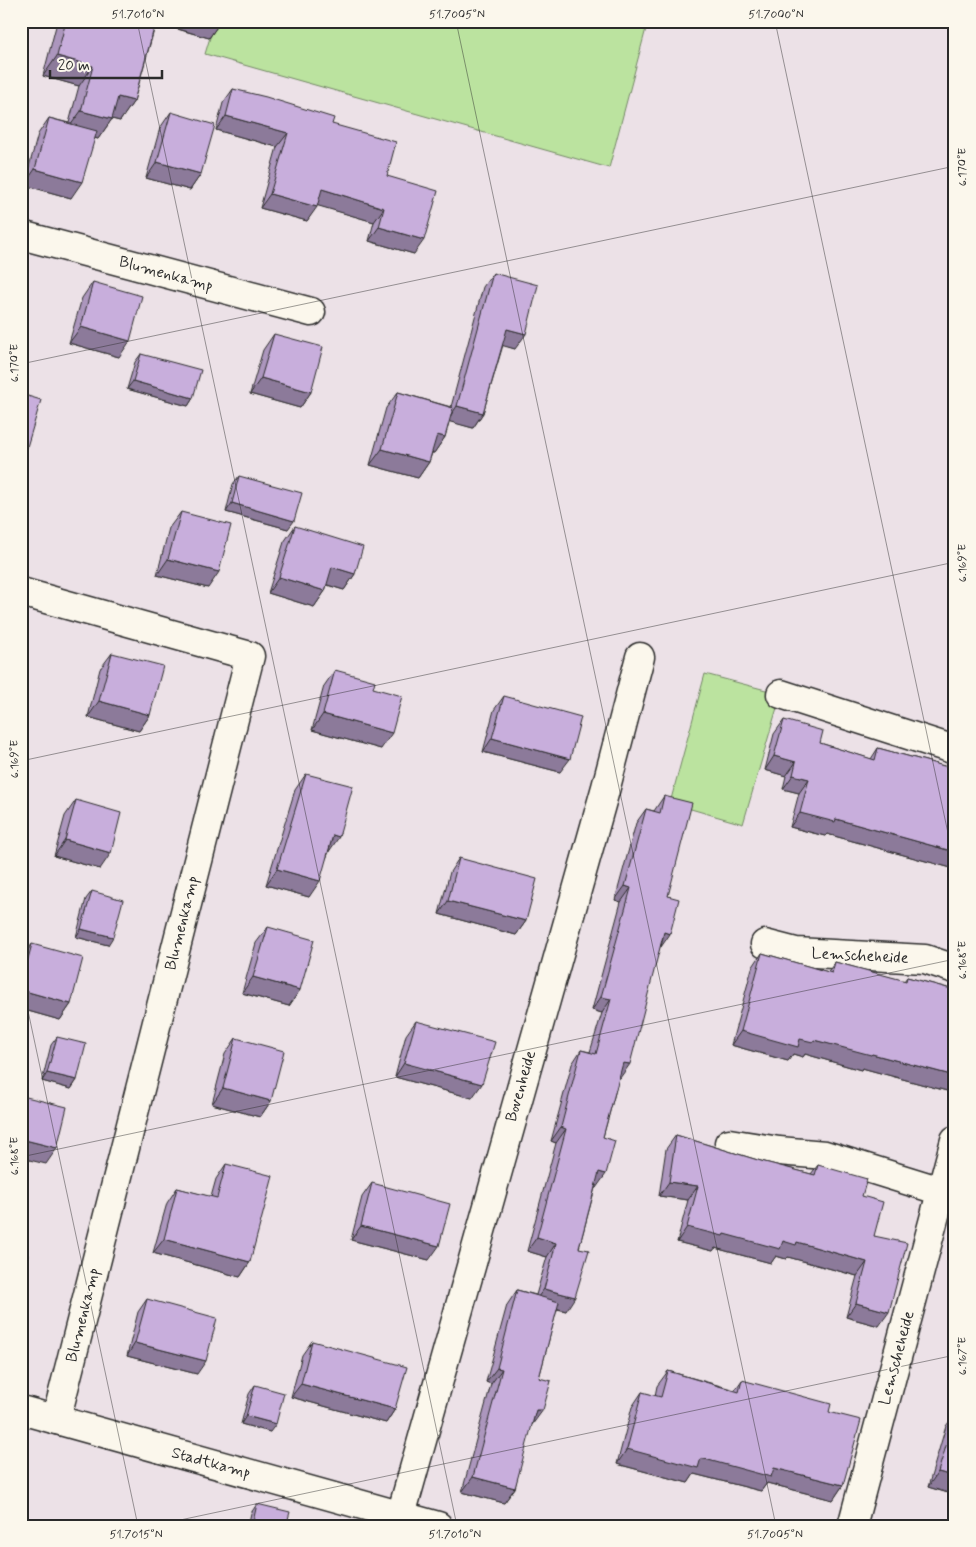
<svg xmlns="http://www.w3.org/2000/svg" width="976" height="1547" viewBox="0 0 976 1547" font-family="Mynerve,sans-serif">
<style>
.green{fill:#bbe39f;stroke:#738765}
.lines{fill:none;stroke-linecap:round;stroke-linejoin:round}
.street-casing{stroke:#2b2b2b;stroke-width:31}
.street{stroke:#fbf7ec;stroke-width:28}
.wall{fill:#ac96bd;stroke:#2b2b2b}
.shaded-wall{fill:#8c7a9a;stroke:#2b2b2b}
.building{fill:#c8aedc;stroke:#2b2b2b}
.ticks{fill:none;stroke:#2b2b2b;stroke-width:1;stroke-opacity:0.45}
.labels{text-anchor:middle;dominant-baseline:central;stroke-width:4;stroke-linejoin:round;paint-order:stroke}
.street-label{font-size:16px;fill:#2b2b2b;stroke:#fbf7ec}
.neatline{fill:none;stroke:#2b2b2b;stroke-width:2}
.ticks-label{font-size:12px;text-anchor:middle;fill:#2b2b2b}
</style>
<rect width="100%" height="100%" fill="#ece1e7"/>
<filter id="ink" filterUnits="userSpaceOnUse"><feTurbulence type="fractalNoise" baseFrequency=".02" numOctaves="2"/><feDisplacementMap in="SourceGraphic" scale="10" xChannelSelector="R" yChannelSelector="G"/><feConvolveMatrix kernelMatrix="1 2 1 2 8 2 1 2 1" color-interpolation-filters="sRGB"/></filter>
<g filter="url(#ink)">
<g class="green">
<path d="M 215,21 L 648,21 L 609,168 L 205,54 Z"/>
<path d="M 705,674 L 781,694 L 743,824 L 670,803 Z"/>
</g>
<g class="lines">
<defs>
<g id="street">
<path d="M 21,235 L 311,312"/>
<path d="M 21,592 L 250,656 L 56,1420"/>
<path d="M 781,694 L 955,750"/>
<path d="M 765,944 L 796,952 L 925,959 L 955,969"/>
<path d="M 729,1143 L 779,1151 L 825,1155 L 941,1191"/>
<path d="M 21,1410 L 438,1526"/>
<path d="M 403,1526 L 401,1515 L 606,787 L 640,657"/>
<path d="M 852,1526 L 955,1140"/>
</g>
</defs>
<use href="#street" class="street-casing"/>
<use href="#street" class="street"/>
</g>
<g class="wall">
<path d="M 60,21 L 221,21 L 209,38 L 156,23 L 134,101 L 120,121 L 112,119 L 98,139 L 94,138 L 71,198 L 24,185 L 38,134 L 49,118 L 69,123 L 79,86 L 43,76 L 56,26 Z"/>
<path d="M 233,89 L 332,124 L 387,176 L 414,254 L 369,241 L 374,222 L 317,205 L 307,221 L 260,208 L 277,147 L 216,130 L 223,103 Z"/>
<path d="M 171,112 L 201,174 L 190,190 L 146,178 L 160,128 Z"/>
<path d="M 493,273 L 515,349 L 503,345 L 483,413 L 473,428 L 449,421 L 445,437 L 434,453 L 432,453 L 429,462 L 418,478 L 370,465 L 386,408 L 398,392 L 451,407 L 483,287 Z"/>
<path d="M 93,282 L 119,357 L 69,343 L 82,298 Z"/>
<path d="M 274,334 L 311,392 L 300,408 L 250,394 L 263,350 Z"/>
<path d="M 141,354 L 193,398 L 188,406 L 127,389 L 135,362 Z"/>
<path d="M 239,476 L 288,529 L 226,512 L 233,484 Z"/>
<path d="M 181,512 L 208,588 L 157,575 L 169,528 Z"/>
<path d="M 295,526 L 355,574 L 344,590 L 327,585 L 325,591 L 314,607 L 268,593 L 284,542 Z"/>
<path d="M 112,653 L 150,715 L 139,731 L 88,717 L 100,669 Z"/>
<path d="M 335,670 L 373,688 L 381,749 L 312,730 L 324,686 Z"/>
<path d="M 504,696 L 560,772 L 483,752 L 494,710 Z"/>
<path d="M 784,720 L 820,743 L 871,759 L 878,748 L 955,769 L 955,869 L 827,834 L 825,836 L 790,827 L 799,793 L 783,789 L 786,776 L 765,770 L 774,734 Z"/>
<path d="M 306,774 L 329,852 L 309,897 L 266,885 L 295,790 Z"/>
<path d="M 664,796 L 668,896 L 660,947 L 620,1078 L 619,1078 L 603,1137 L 596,1188 L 595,1188 L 579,1248 L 566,1311 L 557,1309 L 539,1378 L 515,1488 L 504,1503 L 462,1492 L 491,1384 L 486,1382 L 507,1305 L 517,1290 L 536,1295 L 547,1257 L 527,1251 L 556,1143 L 551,1141 L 572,1064 L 581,1050 L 590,1052 L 602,1013 L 592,1010 L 621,902 L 615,900 L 636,823 L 646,809 L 654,811 Z"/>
<path d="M 76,800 L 100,869 L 54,856 L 65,816 Z"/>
<path d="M 459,858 L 526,921 L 516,935 L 439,914 L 450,872 Z"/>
<path d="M 92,891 L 108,945 L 76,937 L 86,899 Z"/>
<path d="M 268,927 L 300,990 L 289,1006 L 242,993 L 256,943 Z"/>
<path d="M 32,944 L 71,1004 L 60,1020 L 21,1009 L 21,960 Z"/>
<path d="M 762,953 L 828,972 L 835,962 L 904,981 L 907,977 L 955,990 L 955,1080 L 947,1091 L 862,1068 L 861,1070 L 805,1054 L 803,1057 L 793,1054 L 788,1061 L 731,1045 L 752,968 Z"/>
<path d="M 416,1021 L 472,1098 L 395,1077 L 406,1035 Z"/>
<path d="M 57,1037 L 77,1080 L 71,1089 L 42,1081 L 51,1045 Z"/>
<path d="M 236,1038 L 271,1101 L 260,1117 L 212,1104 L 225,1054 Z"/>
<path d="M 676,1135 L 761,1161 L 811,1174 L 818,1165 L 862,1196 L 874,1236 L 879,1326 L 846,1317 L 857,1276 L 788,1257 L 786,1259 L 776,1256 L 771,1263 L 715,1248 L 713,1251 L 677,1242 L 688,1200 L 659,1196 L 666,1149 Z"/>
<path d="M 226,1164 L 250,1262 L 240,1277 L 153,1253 L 167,1203 L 177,1188 L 211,1197 L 216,1179 Z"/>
<path d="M 372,1183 L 429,1260 L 351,1240 L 362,1197 Z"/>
<path d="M 147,1299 L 197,1374 L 127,1356 L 138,1312 Z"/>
<path d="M 312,1341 L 395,1409 L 386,1423 L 291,1397 L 302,1355 Z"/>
<path d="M 668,1371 L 735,1390 L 742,1380 L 829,1412 L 843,1485 L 833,1500 L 767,1483 L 761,1491 L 694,1474 L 688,1483 L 617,1464 L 632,1407 L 642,1392 L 655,1396 L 657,1386 Z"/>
<path d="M 255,1385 L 270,1432 L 241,1424 L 249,1394 Z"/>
<path d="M 955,1414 L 955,1495 L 928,1487 L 946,1426 Z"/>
<path d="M 257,1504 L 286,1526 L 248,1526 L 251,1513 Z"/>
</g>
<g class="shaded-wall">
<path d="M 151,21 L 221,21 L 209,38 Z"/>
<path d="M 57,56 L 93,66 L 79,86 L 43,76 Z"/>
<path d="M 118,97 L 134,101 L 120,121 L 104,117 Z"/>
<path d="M 81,111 L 112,119 L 98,139 L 67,130 Z"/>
<path d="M 226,116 L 288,133 L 277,147 L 216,130 Z"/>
<path d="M 157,162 L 201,174 L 190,190 L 146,178 Z"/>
<path d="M 35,169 L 82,182 L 71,198 L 24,185 Z"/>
<path d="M 322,189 L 384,208 L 374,222 L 312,204 Z"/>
<path d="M 270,194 L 317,207 L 307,221 L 260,208 Z"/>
<path d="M 379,227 L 424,240 L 414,254 L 369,241 Z"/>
<path d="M 81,327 L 130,341 L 119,357 L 69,343 Z"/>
<path d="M 507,329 L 526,334 L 515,349 L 497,344 Z"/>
<path d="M 261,378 L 311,392 L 300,408 L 250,394 Z"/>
<path d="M 133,381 L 193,398 L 188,406 L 127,389 Z"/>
<path d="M 457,406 L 483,413 L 473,428 L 447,421 Z"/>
<path d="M 437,435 L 445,437 L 434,453 L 426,451 Z"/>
<path d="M 382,449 L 429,462 L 418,478 L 370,465 Z"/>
<path d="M 232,503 L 294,521 L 288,529 L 226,512 Z"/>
<path d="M 168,559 L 219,572 L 208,588 L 157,575 Z"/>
<path d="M 332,567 L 355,574 L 344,590 L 321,583 Z"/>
<path d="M 279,577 L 325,591 L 314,607 L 268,593 Z"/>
<path d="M 99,701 L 150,715 L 139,731 L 88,717 Z"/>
<path d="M 323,714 L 392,733 L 381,749 L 312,730 Z"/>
<path d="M 492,738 L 570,759 L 560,772 L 483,752 Z"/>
<path d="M 774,756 L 796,762 L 786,776 L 765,770 Z"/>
<path d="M 793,775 L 809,779 L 799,793 L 783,789 Z"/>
<path d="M 800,813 L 836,819 L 955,852 L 955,869 L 827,834 L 825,836 L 790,827 Z"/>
<path d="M 333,835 L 339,837 L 328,853 Z"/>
<path d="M 65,840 L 111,853 L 100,869 L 54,856 Z"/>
<path d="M 277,869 L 320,881 L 309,897 L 266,885 Z"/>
<path d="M 625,886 L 631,888 L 621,902 L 615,900 Z"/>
<path d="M 448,901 L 526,921 L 516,935 L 439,914 Z"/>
<path d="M 81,929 L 113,937 L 108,945 L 76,937 Z"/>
<path d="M 664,932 L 670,934 L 661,947 Z"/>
<path d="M 253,977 L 300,990 L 289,1006 L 242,993 Z"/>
<path d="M 21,990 L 71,1004 L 60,1020 L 21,1009 Z"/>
<path d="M 601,997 L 611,999 L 602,1013 L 592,1010 Z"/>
<path d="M 741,1031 L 814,1040 L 872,1054 L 955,1076 L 955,1080 L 947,1091 L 862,1068 L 861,1070 L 805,1054 L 803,1057 L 793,1054 L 788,1061 L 731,1045 Z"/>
<path d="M 404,1063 L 482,1084 L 472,1098 L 395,1077 Z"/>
<path d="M 623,1063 L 630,1064 L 620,1078 L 613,1076 Z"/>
<path d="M 47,1073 L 77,1080 L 71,1089 L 42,1081 Z"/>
<path d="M 223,1088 L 271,1101 L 260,1117 L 212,1104 Z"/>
<path d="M 561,1127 L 566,1129 L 556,1143 L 551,1141 Z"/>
<path d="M 21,1139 L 57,1148 L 46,1164 L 21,1158 Z"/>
<path d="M 599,1172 L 606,1174 L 596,1188 L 589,1186 Z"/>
<path d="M 669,1182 L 698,1186 L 688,1200 L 659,1196 Z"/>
<path d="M 361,1226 L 439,1246 L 429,1260 L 351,1240 Z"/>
<path d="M 687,1227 L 724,1234 L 783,1241 L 797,1242 L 867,1262 L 857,1276 L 788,1257 L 786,1259 L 776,1256 L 771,1263 L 715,1248 L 713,1251 L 677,1242 Z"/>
<path d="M 537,1237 L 556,1243 L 547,1257 L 527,1251 Z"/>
<path d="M 164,1239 L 250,1262 L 240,1277 L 153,1253 Z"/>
<path d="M 544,1289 L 575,1297 L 566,1311 L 534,1302 Z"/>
<path d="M 856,1303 L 889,1312 L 879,1326 L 846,1317 Z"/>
<path d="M 135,1343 L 206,1361 L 197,1374 L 127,1356 Z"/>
<path d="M 497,1368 L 502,1369 L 491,1384 L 486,1382 Z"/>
<path d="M 301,1384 L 395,1409 L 386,1423 L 291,1397 Z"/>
<path d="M 536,1410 L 543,1410 L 532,1425 Z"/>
<path d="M 246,1416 L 276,1424 L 270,1432 L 241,1424 Z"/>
<path d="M 627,1449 L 774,1468 L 843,1485 L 833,1500 L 767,1483 L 761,1491 L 694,1474 L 688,1483 L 617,1464 Z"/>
<path d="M 938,1472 L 955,1476 L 955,1495 L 928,1487 Z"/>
<path d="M 473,1477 L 515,1488 L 504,1503 L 462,1492 Z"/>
</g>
<g class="building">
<path d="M 66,21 L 156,21 L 134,101 L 118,97 L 112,119 L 81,111 L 93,66 L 57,56 Z"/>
<path d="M 233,89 L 266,97 L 334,118 L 332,124 L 396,142 L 387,176 L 438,191 L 424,240 L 379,227 L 384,208 L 322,189 L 317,207 L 270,194 L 288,133 L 226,116 Z"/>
<path d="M 171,112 L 215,125 L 201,174 L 157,162 Z"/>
<path d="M 49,118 L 97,131 L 82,182 L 35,169 Z"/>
<path d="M 493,273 L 538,285 L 526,334 L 507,329 L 483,413 L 457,406 Z"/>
<path d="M 93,282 L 142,296 L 130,341 L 81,327 Z"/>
<path d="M 274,334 L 323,347 L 311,392 L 261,378 Z"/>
<path d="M 141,354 L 201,370 L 193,398 L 133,381 Z"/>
<path d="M 398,392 L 453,408 L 445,437 L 437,435 L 429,462 L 382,449 Z"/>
<path d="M 21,394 L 41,400 L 21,467 Z"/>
<path d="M 239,476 L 302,493 L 294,521 L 232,503 Z"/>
<path d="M 181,512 L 231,525 L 219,572 L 168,559 Z"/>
<path d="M 295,526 L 363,547 L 355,574 L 332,567 L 325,591 L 279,577 Z"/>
<path d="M 112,653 L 163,666 L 150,715 L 99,701 Z"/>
<path d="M 335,670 L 375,681 L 373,688 L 402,696 L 392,733 L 323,714 Z"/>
<path d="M 504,696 L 581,717 L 570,759 L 492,738 Z"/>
<path d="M 784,720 L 823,731 L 820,743 L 875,760 L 878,748 L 955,769 L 955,852 L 836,819 L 835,822 L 800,813 L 809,779 L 793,775 L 796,762 L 774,756 Z"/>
<path d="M 306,774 L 353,786 L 339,837 L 333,835 L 320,881 L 277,869 Z"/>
<path d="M 664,796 L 692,803 L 668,896 L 679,899 L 670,934 L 664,932 L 630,1064 L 623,1063 L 603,1137 L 615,1141 L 606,1174 L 599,1172 L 579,1248 L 589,1250 L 575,1297 L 544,1289 L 556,1243 L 537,1237 L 566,1129 L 561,1127 L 581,1050 L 596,1054 L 611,999 L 601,997 L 631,888 L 625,886 L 646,809 L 660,813 Z"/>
<path d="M 76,800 L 121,813 L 111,853 L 65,840 Z"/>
<path d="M 459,858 L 537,879 L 526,921 L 448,901 Z"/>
<path d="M 92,891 L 123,900 L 113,937 L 81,929 Z"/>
<path d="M 268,927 L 314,940 L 300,990 L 253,977 Z"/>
<path d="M 32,944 L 83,958 L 71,1004 L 21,990 L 21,985 Z"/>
<path d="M 762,953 L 832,973 L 835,962 L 906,981 L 907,977 L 955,990 L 955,1076 L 872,1054 L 871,1055 L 814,1040 L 813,1042 L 800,1039 L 798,1047 L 741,1031 Z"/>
<path d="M 416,1021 L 495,1042 L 482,1084 L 404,1063 Z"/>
<path d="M 57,1037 L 86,1044 L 77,1080 L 47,1073 Z"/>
<path d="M 236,1038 L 284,1051 L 271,1101 L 223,1088 Z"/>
<path d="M 22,1096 L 67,1107 L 57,1148 L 21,1139 L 21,1100 Z"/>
<path d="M 676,1135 L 761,1161 L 815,1175 L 818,1165 L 867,1179 L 862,1196 L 883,1202 L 874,1236 L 907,1243 L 889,1312 L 856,1303 L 867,1262 L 797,1242 L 796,1245 L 783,1241 L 780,1249 L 724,1234 L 723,1236 L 687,1227 L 698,1186 L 669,1182 Z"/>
<path d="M 226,1164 L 273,1176 L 250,1262 L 164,1239 L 177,1188 L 217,1198 Z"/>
<path d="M 372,1183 L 450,1204 L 439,1246 L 361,1226 Z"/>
<path d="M 21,1254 L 28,1255 L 21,1280 Z"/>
<path d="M 517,1290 L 559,1302 L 539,1378 L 551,1381 L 543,1410 L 536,1410 L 515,1488 L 473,1477 L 502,1369 L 497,1368 Z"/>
<path d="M 147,1299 L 217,1318 L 206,1361 L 135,1343 Z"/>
<path d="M 312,1341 L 407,1367 L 395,1409 L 301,1384 Z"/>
<path d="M 668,1371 L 739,1392 L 742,1380 L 831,1404 L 829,1412 L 861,1420 L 843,1485 L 774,1468 L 771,1477 L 701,1458 L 698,1468 L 627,1449 L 642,1392 L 661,1397 Z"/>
<path d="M 255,1385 L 284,1393 L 276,1424 L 246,1416 Z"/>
<path d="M 955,1417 L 955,1476 L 938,1472 Z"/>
<path d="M 257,1504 L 290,1512 L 286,1526 L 252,1526 Z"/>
</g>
</g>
<path class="ticks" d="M 137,21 L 457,1526M 456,21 L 776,1526M 775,21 L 955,866M 21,364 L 955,166M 21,761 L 955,562M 21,978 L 138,1526M 21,1157 L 955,959M 152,1526 L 955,1355"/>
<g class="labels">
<g class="street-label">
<text transform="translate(166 274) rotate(15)">Blumenkamp</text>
<text transform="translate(182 923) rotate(-76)">Blumenkamp</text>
<text transform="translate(860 956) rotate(3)">Lemscheheide</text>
<text transform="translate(521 1086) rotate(-74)">Bovenheide</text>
<text transform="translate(83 1315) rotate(-76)">Blumenkamp</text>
<text transform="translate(897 1358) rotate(-75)">Lemscheheide</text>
<text transform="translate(211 1463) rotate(15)">Stadtkamp</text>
</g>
</g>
<rect width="976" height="1547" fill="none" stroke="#fbf7ec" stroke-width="55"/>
<path d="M50 70v8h112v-8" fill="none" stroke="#2b2b2b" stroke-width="2.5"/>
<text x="58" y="70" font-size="15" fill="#2b2b2b" stroke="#fbf7ec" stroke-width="4" paint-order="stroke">20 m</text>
<rect x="28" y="28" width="920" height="1492" class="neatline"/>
<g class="ticks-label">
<text x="138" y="18">51.7010°N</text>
<text x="457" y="18">51.7005°N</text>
<text x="776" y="18">51.7000°N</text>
<text transform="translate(962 167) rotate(-90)" y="4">6.170°E</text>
<text transform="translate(14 363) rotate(-90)" y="4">6.170°E</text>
<text transform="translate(962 563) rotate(-90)" y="4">6.169°E</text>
<text transform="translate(14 759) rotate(-90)" y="4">6.169°E</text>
<text transform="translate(962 960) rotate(-90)" y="4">6.168°E</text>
<text transform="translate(14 1156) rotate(-90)" y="4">6.168°E</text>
<text transform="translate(962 1356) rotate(-90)" y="4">6.167°E</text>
<text x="136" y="1538">51.7015°N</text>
<text x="455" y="1538">51.7010°N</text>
<text x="775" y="1538">51.7005°N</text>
</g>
</svg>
